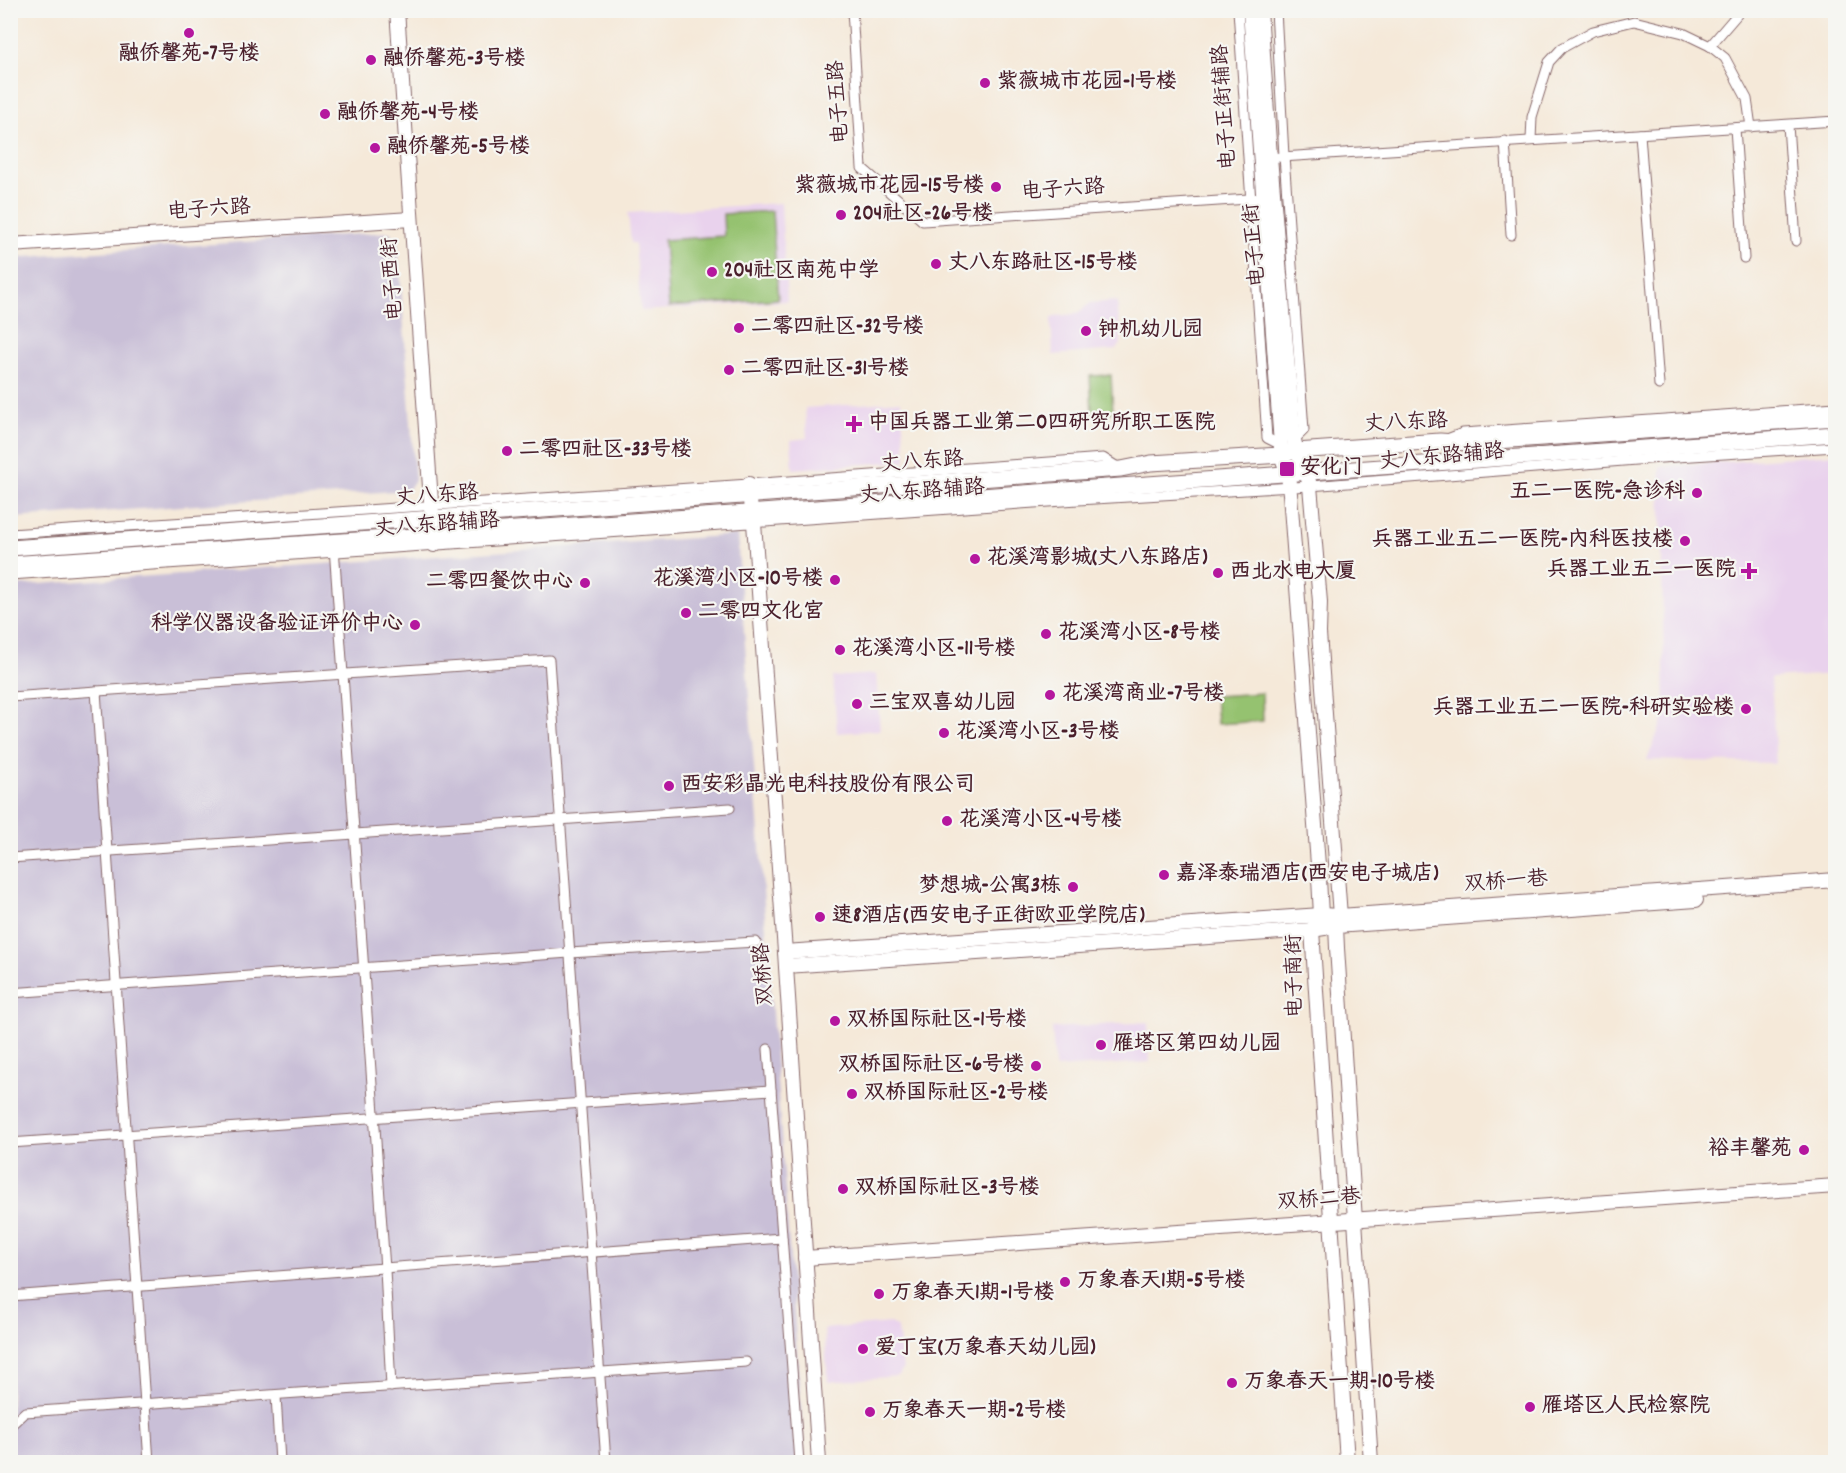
<svg xmlns="http://www.w3.org/2000/svg" width="1846" height="1473" viewBox="0 0 1846 1473" font-family="Dekko,'LXGW WenKai TC',sans-serif">
<style>
.built{fill:#e9d2ed}
.industrial{fill:#c9bfd7}
.green{fill:#95c270;stroke:#70704e;stroke-width:1.5}
.lines{fill:none;stroke-linecap:round;stroke-linejoin:round}
.street-casing{stroke:#866668;stroke-width:11}
.secondary-casing{stroke:#866668;stroke-width:16}
.primary-casing{stroke:#866668;stroke-width:17}
.street{stroke:#fff;stroke-width:9}
.secondary{stroke:#fff;stroke-width:14}
.primary{stroke:#fff;stroke-width:15}
.poi-dot{fill:#b5179e;stroke:#f6f6f2;stroke-width:2}
.labels{text-anchor:middle;dominant-baseline:central;stroke-width:4.5;stroke-linejoin:round;paint-order:stroke}
.poi-label{font-size:21px;font-weight:bold;fill:#4a1f2b;stroke:#f6f6f2;text-anchor:start}
.street-label{font-size:21px;fill:#4a1f2b;stroke:#f6f6f2}
</style>
<rect width="100%" height="100%" fill="#f6f6f2"/>
<filter id="ink" filterUnits="userSpaceOnUse"><feTurbulence type="fractalNoise" baseFrequency=".0167" numOctaves="2"/><feDisplacementMap in="SourceGraphic" scale="12" xChannelSelector="R" yChannelSelector="G"/><feConvolveMatrix kernelMatrix="1 2 1 2 8 2 1 2 1" color-interpolation-filters="sRGB"/></filter>
<filter id="wash" filterUnits="userSpaceOnUse"><feTurbulence type="fractalNoise" baseFrequency=".008" numOctaves="4" result="noise"/><feDisplacementMap in="SourceGraphic" scale="24" xChannelSelector="R" yChannelSelector="G"/><feGaussianBlur stdDeviation="1.35" result="paint"/><feColorMatrix in="noise" values="0 0 0 0 0 0 0 0 0 0 0 0 0 0 0 0 0 1.4 0 .05"/><feComposite in="paint" operator="in"/></filter>
<g filter="url(#wash)">
<rect width="100%" height="100%" fill="#f5e9d9"/>
<g class="built">
<path d="M 781,203 L 787,301 L 641,311 L 635,243 L 631,243 L 628,213 Z"/>
<path d="M 1117,301 L 1121,344 L 1115,350 L 1053,355 L 1051,319 L 1055,316 L 1076,314 L 1091,303 Z"/>
<path d="M 901,401 L 906,461 L 793,469 L 791,440 L 807,438 L 805,408 Z"/>
<path d="M 1835,454 L 1835,674 L 1771,678 L 1776,763 L 1647,760 L 1665,714 L 1660,467 Z"/>
<path d="M 876,674 L 880,730 L 837,733 L 833,677 Z"/>
<path d="M 1148,1022 L 1150,1062 L 1055,1068 L 1052,1028 Z"/>
<path d="M 890,1323 L 898,1328 L 903,1370 L 897,1376 L 828,1382 L 824,1329 Z"/>
</g>
<g class="industrial">
<path d="M 390,232 L 398,244 L 415,480 L 408,490 L 14,518 L 10,476 L 11,258 Z"/>
<path d="M 737,535 L 805,1462 L 11,1462 L 11,586 Z"/>
</g>
<g class="green">
<path d="M 772,211 L 778,299 L 669,307 L 664,240 L 724,236 L 723,214 Z"/>
<path d="M 1111,375 L 1113,412 L 1092,413 L 1090,376 Z"/>
<path d="M 1262,693 L 1263,721 L 1217,724 L 1215,696 Z"/>
</g>
</g>
<g filter="url(#ink)">
<g class="lines">
<defs>
<g id="street">
<path d="M 852,10 L 862,168 L 923,221 L 1263,198"/>
<path d="M 1238,10 L 1267,438 L 1281,445"/>
<path d="M 1276,10 L 1284,156 L 1304,430 L 1294,440"/>
<path d="M 1710,46 L 1741,10"/>
<path d="M 1788,125 L 1796,241"/>
<path d="M 1735,128 L 1744,258"/>
<path d="M 1640,134 L 1659,385"/>
<path d="M 1531,140 L 1532,117 L 1549,62 L 1562,48 L 1593,31 L 1634,21 L 1683,33 L 1710,46 L 1725,58 L 1747,99 L 1751,127"/>
<path d="M 1505,141 L 1511,235"/>
<path d="M 1266,158 L 1836,121"/>
<path d="M 1447,439 L 1463,433 L 1836,407"/>
<path d="M 10,534 L 749,484 L 1103,458 L 1119,468"/>
<path d="M 334,547 L 385,1269 L 391,1387"/>
<path d="M 10,575 L 1078,500 L 1310,486 L 1661,458 L 1836,447"/>
<path d="M 96,691 L 149,1462"/>
<path d="M 10,697 L 549,660 L 606,1462"/>
<path d="M 10,858 L 730,808"/>
<path d="M 10,993 L 569,953 L 756,942"/>
<path d="M 768,1049 L 799,1462"/>
<path d="M 10,1143 L 771,1090"/>
<path d="M 10,1296 L 782,1238"/>
<path d="M 276,1396 L 280,1462"/>
<path d="M 10,1426 L 25,1412 L 746,1362"/>
</g>
<g id="secondary">
<path d="M 397,10 L 434,545"/>
<path d="M 1250,10 L 1281,445 L 1281,455 L 1288,474 L 1290,494 L 1319,878 L 1321,915 L 1312,930 L 1347,1462"/>
<path d="M 1260,10 L 1270,157 L 1294,440 C 1297,457 1307,470 1310,486 L 1320,602 L 1319,633 L 1340,916 L 1336,926 L 1337,948 L 1371,1462"/>
<path d="M 10,245 L 411,219"/>
<path d="M 749,484 L 751,513 L 754,523 L 785,952 L 819,1462"/>
<path d="M 785,952 L 1321,915 L 1340,916 L 1836,880"/>
<path d="M 786,966 L 1312,930 L 1336,926 L 1696,900"/>
<path d="M 805,1258 L 1836,1186"/>
</g>
<g id="primary">
<path d="M 10,548 L 1121,469 L 1151,463 L 1281,455 L 1296,451 L 1440,441 L 1468,443 L 1836,418"/>
<path d="M 10,564 L 761,512 L 1836,434"/>
</g>
</defs>
<use href="#street" class="street-casing"/>
<use href="#secondary" class="secondary-casing"/>
<use href="#primary" class="primary-casing"/>
<use href="#street" class="street"/>
<use href="#secondary" class="secondary"/>
<use href="#primary" class="primary"/>
</g>
</g>
<g class="poi-dot">
<circle cx="189" cy="33" r="6"/>
<circle cx="371" cy="60" r="6"/>
<circle cx="985" cy="83" r="6"/>
<circle cx="325" cy="114" r="6"/>
<circle cx="375" cy="148" r="6"/>
<circle cx="996" cy="187" r="6"/>
<circle cx="841" cy="215" r="6"/>
<circle cx="936" cy="264" r="6"/>
<circle cx="712" cy="272" r="6"/>
<circle cx="739" cy="328" r="6"/>
<circle cx="1086" cy="331" r="6"/>
<circle cx="729" cy="370" r="6"/>
<path d="M851 415h6v6h6v6h-6v6h-6v-6h-6v-6h6z"/>
<circle cx="507" cy="451" r="6"/>
<rect x="1279" y="461" width="16" height="16" rx="3"/>
<circle cx="1697" cy="493" r="6"/>
<circle cx="1685" cy="541" r="6"/>
<circle cx="975" cy="559" r="6"/>
<path d="M1746 562h6v6h6v6h-6v6h-6v-6h-6v-6h6z"/>
<circle cx="1218" cy="573" r="6"/>
<circle cx="835" cy="580" r="6"/>
<circle cx="585" cy="583" r="6"/>
<circle cx="686" cy="613" r="6"/>
<circle cx="415" cy="625" r="6"/>
<circle cx="1046" cy="634" r="6"/>
<circle cx="840" cy="650" r="6"/>
<circle cx="1050" cy="695" r="6"/>
<circle cx="857" cy="704" r="6"/>
<circle cx="1746" cy="709" r="6"/>
<circle cx="944" cy="733" r="6"/>
<circle cx="669" cy="786" r="6"/>
<circle cx="947" cy="821" r="6"/>
<circle cx="1164" cy="875" r="6"/>
<circle cx="1073" cy="887" r="6"/>
<circle cx="820" cy="917" r="6"/>
<circle cx="835" cy="1021" r="6"/>
<circle cx="1101" cy="1045" r="6"/>
<circle cx="1036" cy="1066" r="6"/>
<circle cx="852" cy="1094" r="6"/>
<circle cx="1804" cy="1150" r="6"/>
<circle cx="843" cy="1189" r="6"/>
<circle cx="1065" cy="1282" r="6"/>
<circle cx="879" cy="1294" r="6"/>
<circle cx="863" cy="1349" r="6"/>
<circle cx="1232" cy="1383" r="6"/>
<circle cx="1530" cy="1407" r="6"/>
<circle cx="870" cy="1412" r="6"/>
</g>
<g class="labels">
<g class="poi-label">
<text x="189" y="55" text-anchor="middle">融侨馨苑-7号楼</text>
<text x="383" y="60">融侨馨苑-3号楼</text>
<text x="997" y="83">紫薇城市花园-1号楼</text>
<text x="337" y="114">融侨馨苑-4号楼</text>
<text x="387" y="148">融侨馨苑-5号楼</text>
<text x="984" y="187" text-anchor="end">紫薇城市花园-15号楼</text>
<text x="853" y="215">204社区-26号楼</text>
<text x="948" y="264">丈八东路社区-15号楼</text>
<text x="724" y="272">204社区南苑中学</text>
<text x="751" y="328">二零四社区-32号楼</text>
<text x="1098" y="331">钟机幼儿园</text>
<text x="741" y="370">二零四社区-31号楼</text>
<text x="868" y="424">中国兵器工业第二0四研究所职工医院</text>
<text x="519" y="451">二零四社区-33号楼</text>
<text x="1300" y="469">安化门</text>
<text x="1685" y="493" text-anchor="end">五二一医院-急诊科</text>
<text x="1673" y="541" text-anchor="end">兵器工业五二一医院-内科医技楼</text>
<text x="987" y="559">花溪湾影城(丈八东路店)</text>
<text x="1736" y="571" text-anchor="end">兵器工业五二一医院</text>
<text x="1230" y="573">西北水电大厦</text>
<text x="823" y="580" text-anchor="end">花溪湾小区-10号楼</text>
<text x="573" y="583" text-anchor="end">二零四餐饮中心</text>
<text x="698" y="613">二零四文化宫</text>
<text x="403" y="625" text-anchor="end">科学仪器设备验证评价中心</text>
<text x="1058" y="634">花溪湾小区-8号楼</text>
<text x="852" y="650">花溪湾小区-11号楼</text>
<text x="1062" y="695">花溪湾商业-7号楼</text>
<text x="869" y="704">三宝双喜幼儿园</text>
<text x="1734" y="709" text-anchor="end">兵器工业五二一医院-科研实验楼</text>
<text x="956" y="733">花溪湾小区-3号楼</text>
<text x="681" y="786">西安彩晶光电科技股份有限公司</text>
<text x="959" y="821">花溪湾小区-4号楼</text>
<text x="1176" y="875">嘉泽泰瑞酒店(西安电子城店)</text>
<text x="1061" y="887" text-anchor="end">梦想城-公寓3栋</text>
<text x="832" y="917">速8酒店(西安电子正街欧亚学院店)</text>
<text x="847" y="1021">双桥国际社区-1号楼</text>
<text x="1113" y="1045">雁塔区第四幼儿园</text>
<text x="1024" y="1066" text-anchor="end">双桥国际社区-6号楼</text>
<text x="864" y="1094">双桥国际社区-2号楼</text>
<text x="1792" y="1150" text-anchor="end">裕丰馨苑</text>
<text x="855" y="1189">双桥国际社区-3号楼</text>
<text x="1077" y="1282">万象春天1期-5号楼</text>
<text x="891" y="1294">万象春天1期-1号楼</text>
<text x="875" y="1349">爱丁宝(万象春天幼儿园)</text>
<text x="1244" y="1383">万象春天一期-10号楼</text>
<text x="1542" y="1407">雁塔区人民检察院</text>
<text x="882" y="1412">万象春天一期-2号楼</text>
</g>
<g class="street-label">
<text transform="translate(840 102) rotate(-94)">电子五路</text>
<text transform="translate(1226 107) rotate(-94)">电子正街辅路</text>
<text transform="translate(1063 191) rotate(-4)">电子六路</text>
<text transform="translate(209 211) rotate(-4)">电子六路</text>
<text transform="translate(1256 245) rotate(-95)">电子正街</text>
<text transform="translate(394 279) rotate(-94)">电子西街</text>
<text transform="translate(1406 424) rotate(-3)">丈八东路</text>
<text transform="translate(1442 458) rotate(-5)">丈八东路辅路</text>
<text transform="translate(922 463) rotate(-4)">丈八东路</text>
<text transform="translate(922 493) rotate(-4)">丈八东路辅路</text>
<text transform="translate(437 497) rotate(-4)">丈八东路</text>
<text transform="translate(437 526) rotate(-4)">丈八东路辅路</text>
<text transform="translate(1506 883) rotate(-4)">双桥一巷</text>
<text transform="translate(765 974) rotate(-94)">双桥路</text>
<text transform="translate(1296 976) rotate(-91)">电子南街</text>
<text transform="translate(1319 1201) rotate(-4)">双桥二巷</text>
</g>
</g>
<rect width="1846" height="1473" fill="none" stroke="#f6f6f2" stroke-width="36"/>
</svg>
